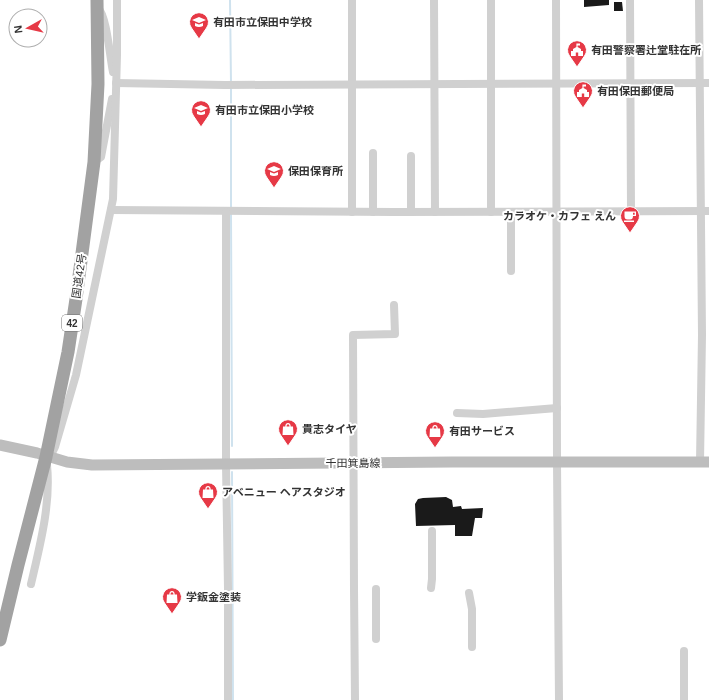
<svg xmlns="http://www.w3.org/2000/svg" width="709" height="700" viewBox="0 0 709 700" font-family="Arial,'Noto Sans JP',sans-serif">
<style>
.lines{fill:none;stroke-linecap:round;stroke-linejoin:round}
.stream{stroke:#cfe2ee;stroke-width:2}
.building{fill:#1a1a1a}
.minor{stroke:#d0d0d0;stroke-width:8}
.secondary{stroke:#bdbdbd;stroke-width:11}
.trunk{stroke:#a2a2a2;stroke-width:13}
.labels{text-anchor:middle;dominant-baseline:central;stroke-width:4;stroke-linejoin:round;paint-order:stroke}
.shield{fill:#fff;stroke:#707070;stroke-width:1}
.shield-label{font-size:10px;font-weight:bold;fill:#333}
.poi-label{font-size:11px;font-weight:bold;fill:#333;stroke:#fff;text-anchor:start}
.street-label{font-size:11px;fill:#333;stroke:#fff}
</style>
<rect width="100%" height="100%" fill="#fff"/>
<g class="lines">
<g class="stream">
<path d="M 230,0 L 231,83"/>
<path d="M 231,87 L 231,209"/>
<path d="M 231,213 L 232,446"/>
<path d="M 232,472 L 233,700"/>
</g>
</g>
<g class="building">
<path d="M 584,0 L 609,0 L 609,5 L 584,7 Z"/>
<path d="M 614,2 L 622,2 L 623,11 L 614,11 Z"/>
<path d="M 446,497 L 452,500 L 453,507 L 461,506 L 462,509 L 483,508 L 482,518 L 475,518 L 472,536 L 455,536 L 455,525 L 416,526 L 415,504 L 418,499 L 423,498 Z"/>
</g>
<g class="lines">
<g class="minor">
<path d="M 434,0 L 435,212"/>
<path d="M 491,0 L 491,212"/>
<path d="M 556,0 L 557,462 L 559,700"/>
<path d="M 630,0 L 631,211"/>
<path d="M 699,0 L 702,335 L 700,462"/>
<path d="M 98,8 C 107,16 110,59 113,72"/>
<path d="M 116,83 L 225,85 L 709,83"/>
<path d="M 373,153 L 373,212"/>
<path d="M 94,162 L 101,157 L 112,99"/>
<path d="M 111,210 L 394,212 L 709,211"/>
<path d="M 226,212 L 226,464 L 228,588 L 228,700"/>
<path d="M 352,212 L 352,0"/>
<path d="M 411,212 L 411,156"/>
<path d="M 511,212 L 511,271"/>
<path d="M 457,413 L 483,414 L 557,408"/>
<path d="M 50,457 L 55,447 L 76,375 L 113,199 L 117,55 L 117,0"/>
<path d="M 31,584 C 40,545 51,504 47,465"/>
<path d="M 431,588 L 432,579 L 432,531"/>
<path d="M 376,589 L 376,639"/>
<path d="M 469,593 L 472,609 L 472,647"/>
<path d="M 684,651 L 684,700"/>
<path d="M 355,700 L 354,589 L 353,335 L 395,334 L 394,305"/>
</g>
<path class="secondary" d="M 0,445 L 37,453 L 67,462 L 92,465 L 452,462 L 709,462"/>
<path class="trunk" d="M 0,640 L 18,565 L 46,457 L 68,352 L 76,299 L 94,162 L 98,84 L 97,0"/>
</g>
<defs>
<symbol id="school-pin" viewBox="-11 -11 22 30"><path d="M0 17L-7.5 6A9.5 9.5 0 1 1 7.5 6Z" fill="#e63946" stroke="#fff"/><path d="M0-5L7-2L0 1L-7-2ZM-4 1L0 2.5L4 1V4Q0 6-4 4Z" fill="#fff"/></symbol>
<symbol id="civic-pin" viewBox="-11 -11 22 30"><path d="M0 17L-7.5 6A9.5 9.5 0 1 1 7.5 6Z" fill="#e63946" stroke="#fff"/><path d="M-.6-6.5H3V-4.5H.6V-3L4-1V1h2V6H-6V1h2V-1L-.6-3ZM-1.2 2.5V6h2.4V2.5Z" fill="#fff"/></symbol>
<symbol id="cafe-pin" viewBox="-11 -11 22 30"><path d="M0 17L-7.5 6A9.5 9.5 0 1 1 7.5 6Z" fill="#e63946" stroke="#fff"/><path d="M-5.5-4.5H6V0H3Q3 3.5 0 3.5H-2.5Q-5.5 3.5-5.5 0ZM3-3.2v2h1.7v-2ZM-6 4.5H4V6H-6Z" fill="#fff"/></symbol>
<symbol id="shop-pin" viewBox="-11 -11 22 30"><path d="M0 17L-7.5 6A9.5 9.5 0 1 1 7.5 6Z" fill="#e63946" stroke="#fff"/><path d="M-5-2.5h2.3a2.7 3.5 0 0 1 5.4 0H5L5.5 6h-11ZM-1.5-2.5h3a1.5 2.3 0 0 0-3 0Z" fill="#fff"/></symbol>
</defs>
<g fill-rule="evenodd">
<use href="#school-pin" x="188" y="11" width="22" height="30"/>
<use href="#civic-pin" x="566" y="39" width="22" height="30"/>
<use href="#civic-pin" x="572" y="80" width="22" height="30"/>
<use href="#school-pin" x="190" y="99" width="22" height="30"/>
<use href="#school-pin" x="263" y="160" width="22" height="30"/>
<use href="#cafe-pin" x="619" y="205" width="22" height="30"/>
<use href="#shop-pin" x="277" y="418" width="22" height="30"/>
<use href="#shop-pin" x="424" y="420" width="22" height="30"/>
<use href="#shop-pin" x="197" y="481" width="22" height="30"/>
<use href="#shop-pin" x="161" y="586" width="22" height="30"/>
</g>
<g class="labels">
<rect class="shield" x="62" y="315" width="20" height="16" rx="3"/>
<g class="shield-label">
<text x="72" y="323">42</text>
</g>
<g class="poi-label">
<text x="213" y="22">有田市立保田中学校</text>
<text x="591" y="50">有田警察署辻堂駐在所</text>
<text x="597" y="91">有田保田郵便局</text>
<text x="215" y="110">有田市立保田小学校</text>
<text x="288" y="171">保田保育所</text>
<text x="616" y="216" text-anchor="end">カラオケ・カフェ えん</text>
<text x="302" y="429">貴志タイヤ</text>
<text x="449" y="431">有田サービス</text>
<text x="222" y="492">アベニュー ヘアスタジオ</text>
<text x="186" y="597">学鈑金塗装</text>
</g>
<g class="street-label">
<text transform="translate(79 276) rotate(-82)">国道42号</text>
<text x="353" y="463">千田箕島線</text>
</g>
</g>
<g transform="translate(28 28) rotate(262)"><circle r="19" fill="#ffffff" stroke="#adadad"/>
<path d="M0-3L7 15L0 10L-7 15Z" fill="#e63946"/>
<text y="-6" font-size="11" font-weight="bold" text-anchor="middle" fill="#333333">N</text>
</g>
</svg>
